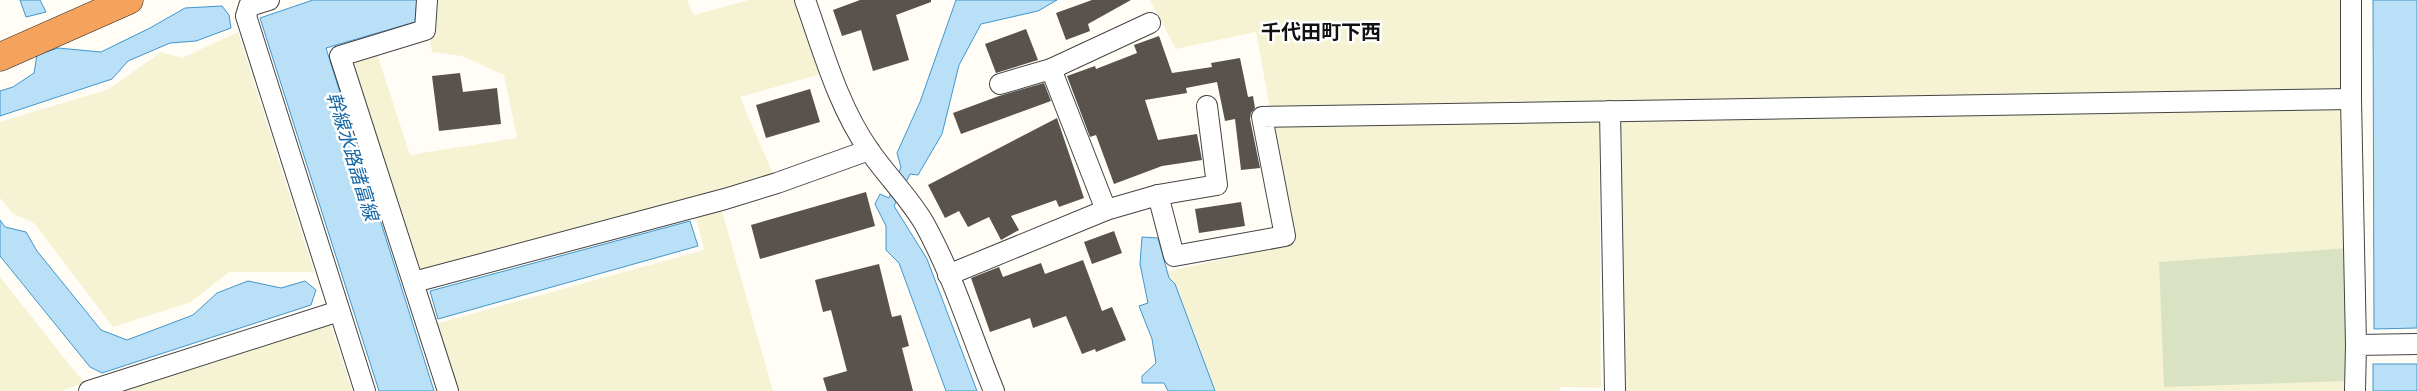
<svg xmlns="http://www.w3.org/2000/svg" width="2417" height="391" viewBox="0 0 2417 391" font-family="'IBM Plex Serif','Noto Sans JP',serif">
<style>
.farmland{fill:#f6f3d4}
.cemetery{fill:#d9e3c4}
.water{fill:#b9e0f7;stroke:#3f96cf}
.building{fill:#5a524d}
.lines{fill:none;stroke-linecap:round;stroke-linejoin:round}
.street-casing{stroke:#444;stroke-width:22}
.highway-casing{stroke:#222;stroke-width:29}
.street{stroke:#fff;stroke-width:20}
.highway{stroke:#f5a25d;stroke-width:28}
.labels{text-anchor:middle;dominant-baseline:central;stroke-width:5;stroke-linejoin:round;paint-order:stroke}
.water-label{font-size:19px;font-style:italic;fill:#1768a6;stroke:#fff}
.quarter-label{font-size:20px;font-weight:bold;fill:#111;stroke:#fff}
</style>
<rect width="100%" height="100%" fill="#fffdf5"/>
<g class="farmland">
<path d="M 433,0 L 687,0 L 694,15 L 749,0 L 794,0 L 821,74 L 740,97 L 774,176 L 419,271 L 353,64 L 377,54 L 410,155 L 517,138 L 504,75 L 462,56 L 432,52 L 430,37 Z"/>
<path d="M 1150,0 L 2341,0 L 2341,90 L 1270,108 L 1256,32 L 1176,49 Z"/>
<path d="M 238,32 L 314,272 L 229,272 L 191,302 L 113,327 L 34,223 L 13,214 L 0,198 L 0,122 L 109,89 L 161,52 L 182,58 Z"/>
<path d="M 2343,107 L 2348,248 L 2160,262 L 2348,381 L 2348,391 L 1623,391 L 1621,120 Z"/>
<path d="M 1599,121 L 1601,388 L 1560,387 L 1560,391 L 1197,391 L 1158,274 L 1295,243 L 1274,126 Z"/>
<path d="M 722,211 L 773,391 L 455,391 L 435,324 L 704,250 L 696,217 Z"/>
<path d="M 0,277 L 84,383 L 61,391 L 0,391 Z"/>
<path d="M 330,322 L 352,391 L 120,391 Z"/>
</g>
<path class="cemetery" d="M 2348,248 L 2348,381 L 2164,387 L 2159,262 Z"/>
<g class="water">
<path d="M 20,0 L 40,0 L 46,12 L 26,17 Z"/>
<path d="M 313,0 L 417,0 L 415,22 L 326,48 L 434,391 L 379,391 L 260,18 Z"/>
<path d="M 956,0 L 1057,0 L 1038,11 L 981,24 L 959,65 L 942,134 L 918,175 L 910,174 L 894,206 L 927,259 L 977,391 L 946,391 L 899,263 L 886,250 L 886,226 L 875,204 L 880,194 L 889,198 L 901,167 L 897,153 L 920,102 Z"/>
<path d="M 2373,0 L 2417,0 L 2417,328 L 2374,329 Z"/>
<path d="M 222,6 L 229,15 L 231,28 L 196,41 L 170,43 L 128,61 L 112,79 L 0,116 L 0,91 L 13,87 L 34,73 L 37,55 L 58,48 L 101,52 L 150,28 L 185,8 Z"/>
<path d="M 0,220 L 5,227 L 26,232 L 37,251 L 101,330 L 127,340 L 193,315 L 217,293 L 248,281 L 281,288 L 305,281 L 316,290 L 311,305 L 102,373 L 90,367 L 0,256 Z"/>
<path d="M 690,221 L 698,246 L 438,319 L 430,291 Z"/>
<path d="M 1142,237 L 1158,238 L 1169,278 L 1175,284 L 1215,391 L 1168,391 L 1164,383 L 1142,383 L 1142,376 L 1156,363 L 1152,339 L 1139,306 L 1148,303 L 1140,264 Z"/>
<rect x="2373" y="364" width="44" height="27"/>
</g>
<g class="building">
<path d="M 860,0 L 931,0 L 931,2 L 896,15 L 909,60 L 873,71 L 861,30 L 842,36 L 833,10 Z"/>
<path d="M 1092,0 L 1131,0 L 1088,24 L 1090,31 L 1066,40 L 1056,13 Z"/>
<path d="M 1026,29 L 1038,60 L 996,73 L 985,44 Z"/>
<path d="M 1159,36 L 1172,73 L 1212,67 L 1211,63 L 1240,58 L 1248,97 L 1253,96 L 1255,108 L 1251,113 L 1250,119 L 1260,168 L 1241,170 L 1235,119 L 1225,121 L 1217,82 L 1186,88 L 1187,93 L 1145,100 L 1158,140 L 1197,134 L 1202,160 L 1162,166 L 1114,184 L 1096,135 L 1090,137 L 1067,76 L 1095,66 L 1096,69 L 1137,53 L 1134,45 Z"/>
<path d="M 460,73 L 463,92 L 497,88 L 501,124 L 439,131 L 432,76 Z"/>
<path d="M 1044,83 L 1051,101 L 961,134 L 953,113 L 999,96 Z"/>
<path d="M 810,89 L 820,122 L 766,138 L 756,105 Z"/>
<path d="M 1057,118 L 1084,198 L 1059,207 L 1056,200 L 1011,216 L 1019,230 L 1001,240 L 989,217 L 968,227 L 959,211 L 945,218 L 928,185 Z"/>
<path d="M 866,192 L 875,226 L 760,259 L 751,225 Z"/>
<path d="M 1241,202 L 1245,226 L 1199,233 L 1195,209 Z"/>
<path d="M 1114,231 L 1122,253 L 1092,264 L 1084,242 Z"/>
<path d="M 1083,260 L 1102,311 L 1112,307 L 1126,340 L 1096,352 L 1095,349 L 1082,354 L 1066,316 L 1033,328 L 1030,318 L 990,332 L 971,278 L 999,267 L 1003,277 L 1041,263 L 1045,274 Z"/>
<path d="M 879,264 L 892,317 L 901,315 L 909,346 L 902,348 L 913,391 L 827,391 L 823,378 L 847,371 L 831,310 L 823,312 L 815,280 Z"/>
</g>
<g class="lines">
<defs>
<g id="street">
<path d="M 269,0 L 249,6 L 246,16 L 365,391"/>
<path d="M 427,0 L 425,30 L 340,56 L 448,391"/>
<path d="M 805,0 C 823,50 838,106 869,150 C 886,175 908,196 924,223 C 953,275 971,335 994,391"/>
<path d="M 2351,0 L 2351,99 L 2356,345"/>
<path d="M 1051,69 L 1106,210"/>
<path d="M 1000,84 L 1051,69 L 1150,23"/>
<path d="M 1610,111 L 1615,391"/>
<path d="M 1158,195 L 1174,256 L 1285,236 L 1262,117 L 2351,99"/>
<path d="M 948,275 L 1106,210 L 1158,195 L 1217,185 L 1207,106"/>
<path d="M 414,282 L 725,199 L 777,183 L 869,150"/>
<path d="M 89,391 L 339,311"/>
<path d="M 2355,391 L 2356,345 L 2417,344"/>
</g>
<path id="highway" d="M 0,57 L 129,0"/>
</defs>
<use href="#street" class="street-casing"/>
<use href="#highway" class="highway-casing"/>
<use href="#street" class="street"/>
<use href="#highway" class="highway"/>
</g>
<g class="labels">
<g class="water-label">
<text transform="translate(353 156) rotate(73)">幹線水路諸富線</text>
</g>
<g class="quarter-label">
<text x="1321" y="31">千代田町下西</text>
</g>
</g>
</svg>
